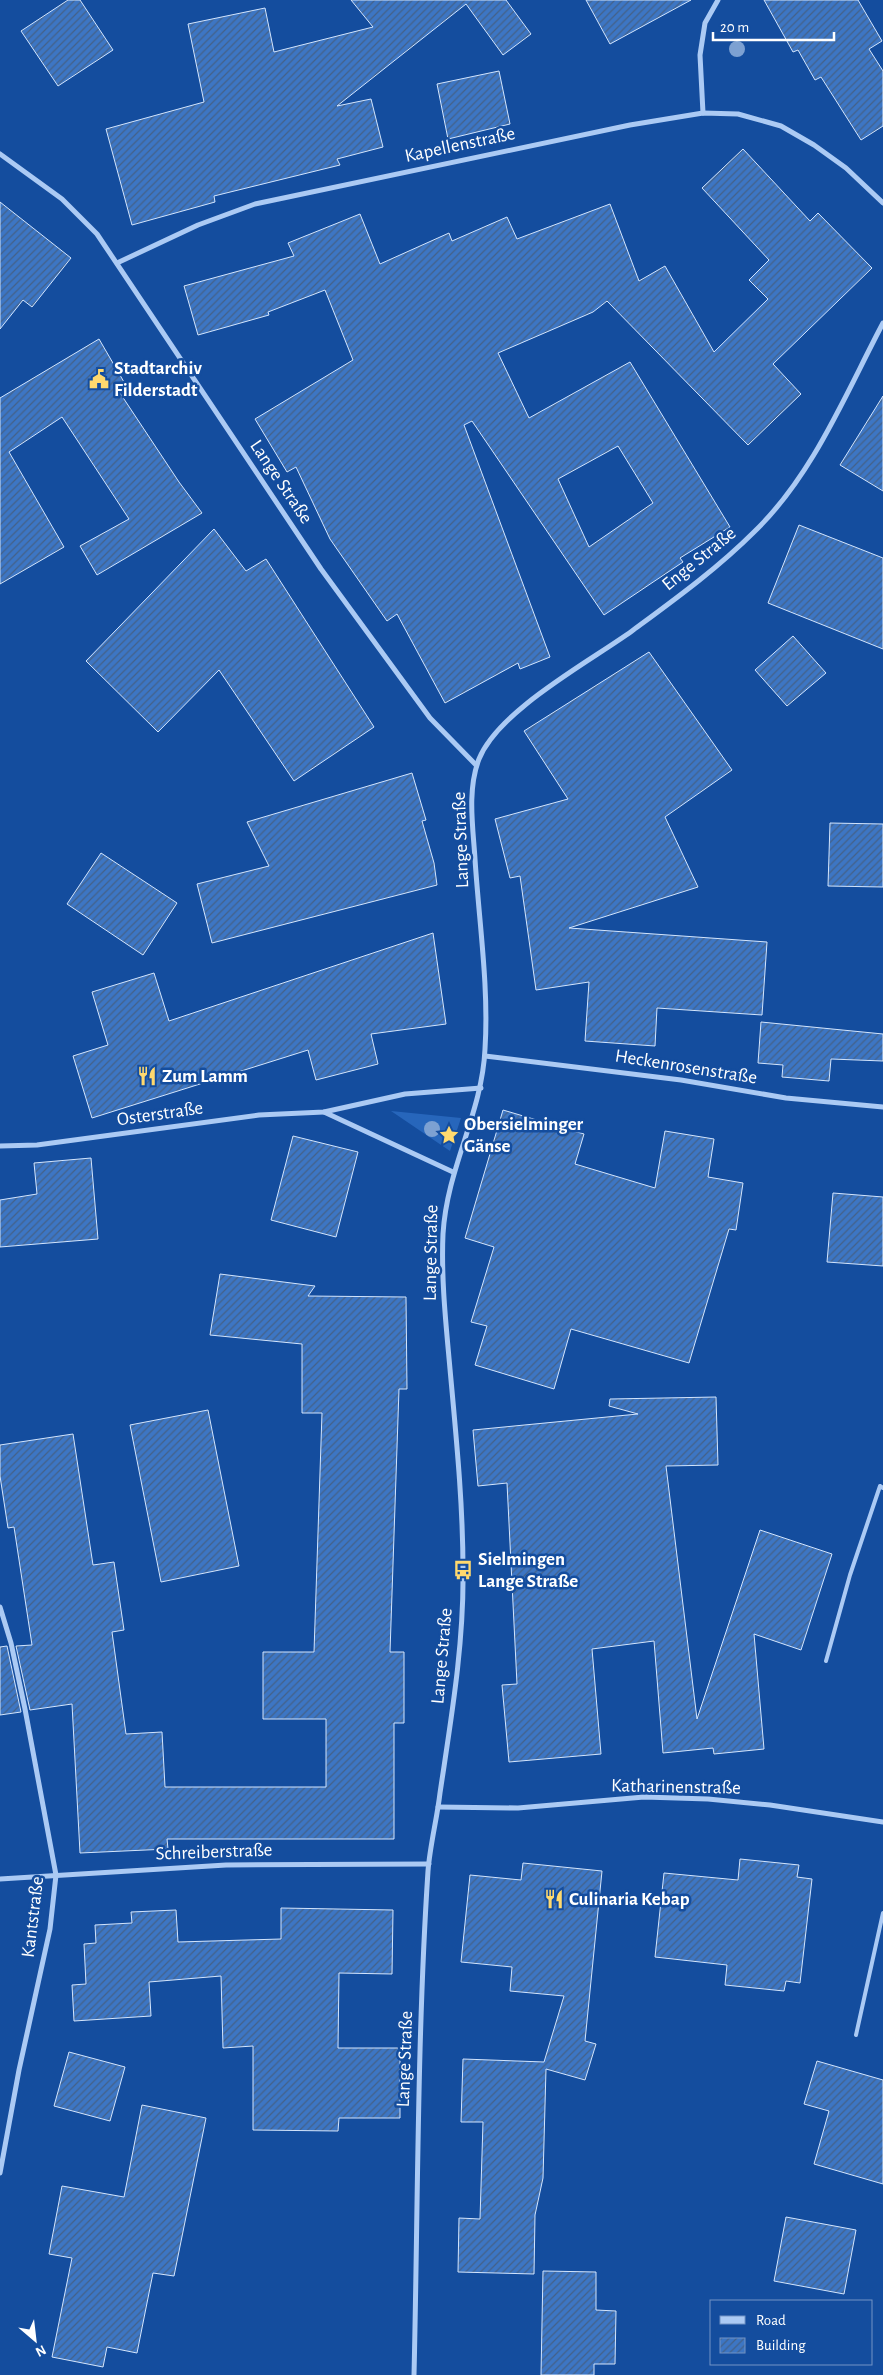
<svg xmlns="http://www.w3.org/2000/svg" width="883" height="2375" viewBox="0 0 883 2375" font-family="'Alegreya Sans',sans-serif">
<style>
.green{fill:#2766bb}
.building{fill:url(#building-hatch);stroke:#d3e5fd;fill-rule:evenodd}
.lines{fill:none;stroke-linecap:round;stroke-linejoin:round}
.lane{stroke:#abcaf4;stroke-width:4}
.street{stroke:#abcaf4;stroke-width:5}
.tree{fill:#7da1d2}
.labels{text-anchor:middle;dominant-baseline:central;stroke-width:5;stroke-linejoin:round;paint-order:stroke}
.street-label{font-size:19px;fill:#fff;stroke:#144d9e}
.poi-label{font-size:19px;font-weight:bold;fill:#fff;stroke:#144d9e;text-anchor:start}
</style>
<defs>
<pattern id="building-hatch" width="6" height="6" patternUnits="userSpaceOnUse" patternTransform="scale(1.25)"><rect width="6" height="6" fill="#3d76c4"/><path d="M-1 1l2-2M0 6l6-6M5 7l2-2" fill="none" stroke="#446188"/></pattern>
</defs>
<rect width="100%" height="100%" fill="#144d9e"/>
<path class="green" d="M 391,1111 L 461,1118 L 450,1151 Z"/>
<g class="building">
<path d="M 68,0 L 80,0 L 113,50 L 58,86 L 21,31 Z"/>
<path d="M 351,0 L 506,0 L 531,34 L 503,55 L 466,4 L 337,106 L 371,99 L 383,147 L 337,159 L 340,165 L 214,196 L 215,202 L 132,225 L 106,129 L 204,102 L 188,24 L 265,8 L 274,52 L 373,27 Z"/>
<path d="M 586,0 L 691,0 L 610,44 Z"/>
<path d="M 764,0 L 858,0 L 882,41 L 869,49 L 883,71 L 883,126 L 861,140 L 821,77 L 815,80 L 798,50 L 793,52 Z"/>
<path d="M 499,71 L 510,124 L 448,139 L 437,84 Z"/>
<path d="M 743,149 L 810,221 L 818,213 L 872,268 L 773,364 L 801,394 L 748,445 L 607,301 L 593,312 L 498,353 L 529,418 L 630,362 L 730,527 L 680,558 L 683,562 L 604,615 L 472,421 L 464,425 L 550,657 L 520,669 L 518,663 L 445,703 L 397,614 L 387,621 L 330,539 L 296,467 L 287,472 L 255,419 L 353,360 L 325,290 L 268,312 L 269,315 L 198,335 L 184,286 L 294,256 L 288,243 L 360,214 L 380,264 L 449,233 L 452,241 L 507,217 L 517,239 L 610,204 L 639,281 L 665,266 L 714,352 L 768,299 L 749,280 L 769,260 L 702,188 ZM 618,446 L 653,503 L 589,547 L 558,479 Z"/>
<path d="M 0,202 L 71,258 L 32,307 L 23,300 L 0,329 Z"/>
<path d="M 99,339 L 124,382 L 116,387 L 179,482 L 202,513 L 97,575 L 80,546 L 129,519 L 62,417 L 9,452 L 64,547 L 0,584 L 0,398 Z"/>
<path d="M 883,396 L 883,491 L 840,465 Z"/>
<path d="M 799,525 L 883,558 L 883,649 L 768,603 Z"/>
<path d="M 214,529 L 246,571 L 266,559 L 374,727 L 294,781 L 219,670 L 158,732 L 86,661 Z"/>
<path d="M 793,636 L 826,673 L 787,706 L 755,670 Z"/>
<path d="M 649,652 L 732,770 L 665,817 L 698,887 L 569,928 L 767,942 L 762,1015 L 657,1008 L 655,1046 L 585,1041 L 589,982 L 536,990 L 520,876 L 510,878 L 495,819 L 568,799 L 524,731 Z"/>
<path d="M 412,773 L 426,820 L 422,821 L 434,863 L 437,885 L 212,943 L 197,884 L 269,866 L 247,822 Z"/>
<path d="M 830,823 L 883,824 L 883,887 L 828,886 Z"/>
<path d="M 101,853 L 177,903 L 143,955 L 67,904 Z"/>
<path d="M 433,933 L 446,1024 L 371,1034 L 378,1064 L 316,1080 L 308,1050 L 92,1118 L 73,1056 L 108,1045 L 92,992 L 154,973 L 169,1021 Z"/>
<path d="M 761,1022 L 883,1034 L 883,1061 L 831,1059 L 829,1081 L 782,1077 L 783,1065 L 758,1063 Z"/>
<path d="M 503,1110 L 584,1134 L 575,1164 L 655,1188 L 665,1131 L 714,1139 L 708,1177 L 743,1183 L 736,1230 L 729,1229 L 689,1363 L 571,1329 L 554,1389 L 475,1365 L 487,1326 L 471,1322 L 494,1247 L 465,1238 Z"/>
<path d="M 293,1136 L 358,1152 L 336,1237 L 271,1220 Z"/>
<path d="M 91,1158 L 98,1239 L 0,1247 L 0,1200 L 37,1194 L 34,1163 Z"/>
<path d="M 833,1193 L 883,1197 L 883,1266 L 827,1262 Z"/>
<path d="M 220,1274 L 315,1286 L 308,1296 L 406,1297 L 407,1389 L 399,1389 L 390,1652 L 404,1652 L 404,1723 L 394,1723 L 394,1839 L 167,1839 L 168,1849 L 80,1853 L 72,1704 L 30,1710 L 16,1646 L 32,1645 L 14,1527 L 8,1528 L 0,1476 L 0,1445 L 73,1434 L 93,1565 L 114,1562 L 124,1630 L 112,1632 L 126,1734 L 162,1732 L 165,1787 L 326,1787 L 326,1719 L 263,1719 L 263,1652 L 314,1652 L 322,1413 L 302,1413 L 302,1344 L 210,1335 Z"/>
<path d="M 716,1397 L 718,1465 L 666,1466 L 697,1719 L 760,1530 L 832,1554 L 801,1650 L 754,1634 L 764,1749 L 714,1754 L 713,1748 L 663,1753 L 654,1641 L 592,1649 L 601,1754 L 509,1762 L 502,1685 L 517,1684 L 507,1483 L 478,1486 L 473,1430 L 638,1414 L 609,1406 L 610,1399 Z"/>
<path d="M 208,1410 L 239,1566 L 161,1582 L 130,1425 Z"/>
<path d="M 7,1646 L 21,1712 L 0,1715 L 0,1647 Z"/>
<path d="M 740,1859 L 799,1865 L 797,1877 L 812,1879 L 800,1983 L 786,1981 L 784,1991 L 725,1985 L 727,1965 L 655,1957 L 664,1873 L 738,1880 Z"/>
<path d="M 523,1863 L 602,1871 L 585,2041 L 596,2044 L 585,2080 L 546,2069 L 543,2178 L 535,2215 L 534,2274 L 458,2272 L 459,2218 L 480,2219 L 483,2122 L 461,2122 L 463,2059 L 544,2062 L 564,1996 L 510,1991 L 512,1967 L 461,1962 L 470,1875 L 521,1880 Z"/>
<path d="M 281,1908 L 393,1910 L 392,1974 L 339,1973 L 338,2048 L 400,2048 L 400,2118 L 339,2118 L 338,2131 L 253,2130 L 253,2046 L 223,2048 L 221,1976 L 149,1982 L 151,2016 L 74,2021 L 72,1985 L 86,1984 L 84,1944 L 96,1943 L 95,1925 L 132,1923 L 131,1912 L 176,1910 L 178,1942 L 281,1939 Z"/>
<path d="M 69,2052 L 125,2067 L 110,2121 L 54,2106 Z"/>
<path d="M 817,2061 L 883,2080 L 883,2184 L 814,2164 L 829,2111 L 804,2104 Z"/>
<path d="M 142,2105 L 206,2118 L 174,2276 L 153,2273 L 137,2353 L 107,2347 L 103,2367 L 52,2357 L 72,2258 L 49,2254 L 62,2186 L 124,2197 Z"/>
<path d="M 786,2217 L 856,2230 L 844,2294 L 774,2281 Z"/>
<path d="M 543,2271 L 596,2272 L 596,2310 L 616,2311 L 615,2364 L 594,2364 L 594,2375 L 541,2375 Z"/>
</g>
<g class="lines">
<g class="lane">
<path d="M 826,1661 L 850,1575 L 880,1486 L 883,1488"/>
<path d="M 856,2035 L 883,1913"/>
</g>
<g class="street">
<path d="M 703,113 L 700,55 L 705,23 L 718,0"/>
<path d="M 0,154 L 62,199 L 97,234 L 321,569 L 430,718 L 476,765"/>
<path d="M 117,263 L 198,225 L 255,204 L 630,125 L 703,113 L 738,114 L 781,126 L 814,145 L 846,168 L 883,203"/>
<path d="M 485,1056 L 681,1080 L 786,1098 L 883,1107"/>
<path d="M 324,1112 L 453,1172"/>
<path d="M 0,1146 L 37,1145 L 259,1115 L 324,1112 L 405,1094 L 481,1088"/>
<path d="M 0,1607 L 11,1643 L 25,1709 L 56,1875 L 50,1929 L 19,2070 L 0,2173"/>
<path d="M 438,1807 L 518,1808 L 644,1797 L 708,1799 L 770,1805 L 883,1822"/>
<path d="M 0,1879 L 226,1865 L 429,1864"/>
<path d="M 414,2375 C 418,2207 417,2038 428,1871 C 430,1845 437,1819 440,1793 C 451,1719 464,1645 463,1570 C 463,1503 456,1435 450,1369 C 446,1324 441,1279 443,1234 C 447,1167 482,1114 485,1049 C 489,987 479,922 475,859 C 473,827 467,790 479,759 C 499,710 589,662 632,631 C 674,600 717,569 754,532 C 813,475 845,395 883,323"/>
</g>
</g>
<g class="tree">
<circle cx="737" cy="49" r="8"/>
<circle cx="432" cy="1129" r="8"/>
</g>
<defs>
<symbol id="civic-bare" viewBox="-9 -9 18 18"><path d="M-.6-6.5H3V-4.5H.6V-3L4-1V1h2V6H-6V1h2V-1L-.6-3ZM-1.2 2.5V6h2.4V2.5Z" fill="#ffd96e" stroke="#144d9e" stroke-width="2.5" paint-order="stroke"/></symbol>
<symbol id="restaurant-bare" viewBox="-9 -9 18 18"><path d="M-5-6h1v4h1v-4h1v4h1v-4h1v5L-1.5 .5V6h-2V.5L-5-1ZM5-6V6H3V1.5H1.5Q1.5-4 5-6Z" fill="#ffd96e" stroke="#144d9e" stroke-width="2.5" paint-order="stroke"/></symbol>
<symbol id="sight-bare" viewBox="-9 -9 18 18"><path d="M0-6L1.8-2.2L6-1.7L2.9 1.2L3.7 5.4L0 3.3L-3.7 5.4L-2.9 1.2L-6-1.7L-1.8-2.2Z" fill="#ffd96e" stroke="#144d9e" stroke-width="2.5" paint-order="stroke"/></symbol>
<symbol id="bus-bare" viewBox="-9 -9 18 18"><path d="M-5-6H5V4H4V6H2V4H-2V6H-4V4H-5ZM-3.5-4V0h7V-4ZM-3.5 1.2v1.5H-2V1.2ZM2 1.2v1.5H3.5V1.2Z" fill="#ffd96e" stroke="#144d9e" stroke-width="2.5" paint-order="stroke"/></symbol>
</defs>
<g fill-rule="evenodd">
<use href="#civic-bare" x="85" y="365" width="28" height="28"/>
<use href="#restaurant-bare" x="133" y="1062" width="28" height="28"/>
<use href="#sight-bare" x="435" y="1121" width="28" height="28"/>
<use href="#bus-bare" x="449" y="1556" width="28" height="28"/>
<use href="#restaurant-bare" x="540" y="1885" width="28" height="28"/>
</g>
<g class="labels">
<g class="street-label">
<text transform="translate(460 145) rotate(-12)">Kapellenstraße</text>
<text transform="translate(281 482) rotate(56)">Lange Straße</text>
<text transform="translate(699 559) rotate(-39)">Enge Straße</text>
<text transform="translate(461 840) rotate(-92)">Lange Straße</text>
<text transform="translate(686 1067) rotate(9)">Heckenrosenstraße</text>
<text transform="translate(160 1114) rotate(-8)">Osterstraße</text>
<text transform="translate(431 1253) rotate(-89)">Lange Straße</text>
<text transform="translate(442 1656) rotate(-85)">Lange Straße</text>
<text transform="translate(676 1787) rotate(1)">Katharinenstraße</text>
<text transform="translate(214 1852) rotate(-2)">Schreiberstraße</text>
<text transform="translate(33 1917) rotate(-83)">Kantstraße</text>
<text transform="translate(405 2059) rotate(-88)">Lange Straße</text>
</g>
<g class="poi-label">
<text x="114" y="368">Stadtarchiv<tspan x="114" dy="22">Filderstadt</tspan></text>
<text x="162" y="1076">Zum Lamm</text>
<text x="464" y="1124">Obersielminger<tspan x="464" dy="22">Gänse</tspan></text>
<text x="478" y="1559">Sielmingen<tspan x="478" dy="22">Lange Straße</tspan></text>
<text x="569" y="1899">Culinaria Kebap</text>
</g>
</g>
<rect x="710" y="2300" width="162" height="65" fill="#144d9e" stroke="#7294c5"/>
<rect x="720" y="2316" width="25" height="8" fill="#abcaf4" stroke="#7294c5"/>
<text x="756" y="2325" font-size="15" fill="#ffffff">Road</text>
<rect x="720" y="2338" width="25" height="15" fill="url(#building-hatch)" stroke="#7294c5"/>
<text x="756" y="2350" font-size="15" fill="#ffffff">Building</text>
<g transform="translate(35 2340) rotate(152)" stroke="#144d9e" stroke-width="4" paint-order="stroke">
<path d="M0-4L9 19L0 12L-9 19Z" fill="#ffffff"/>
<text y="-8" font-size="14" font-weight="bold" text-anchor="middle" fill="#ffffff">N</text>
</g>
<path d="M713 32v8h121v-8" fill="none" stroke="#ffffff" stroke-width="2.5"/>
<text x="720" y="32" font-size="15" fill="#ffffff" stroke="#144d9e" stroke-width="4" paint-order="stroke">20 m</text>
</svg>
